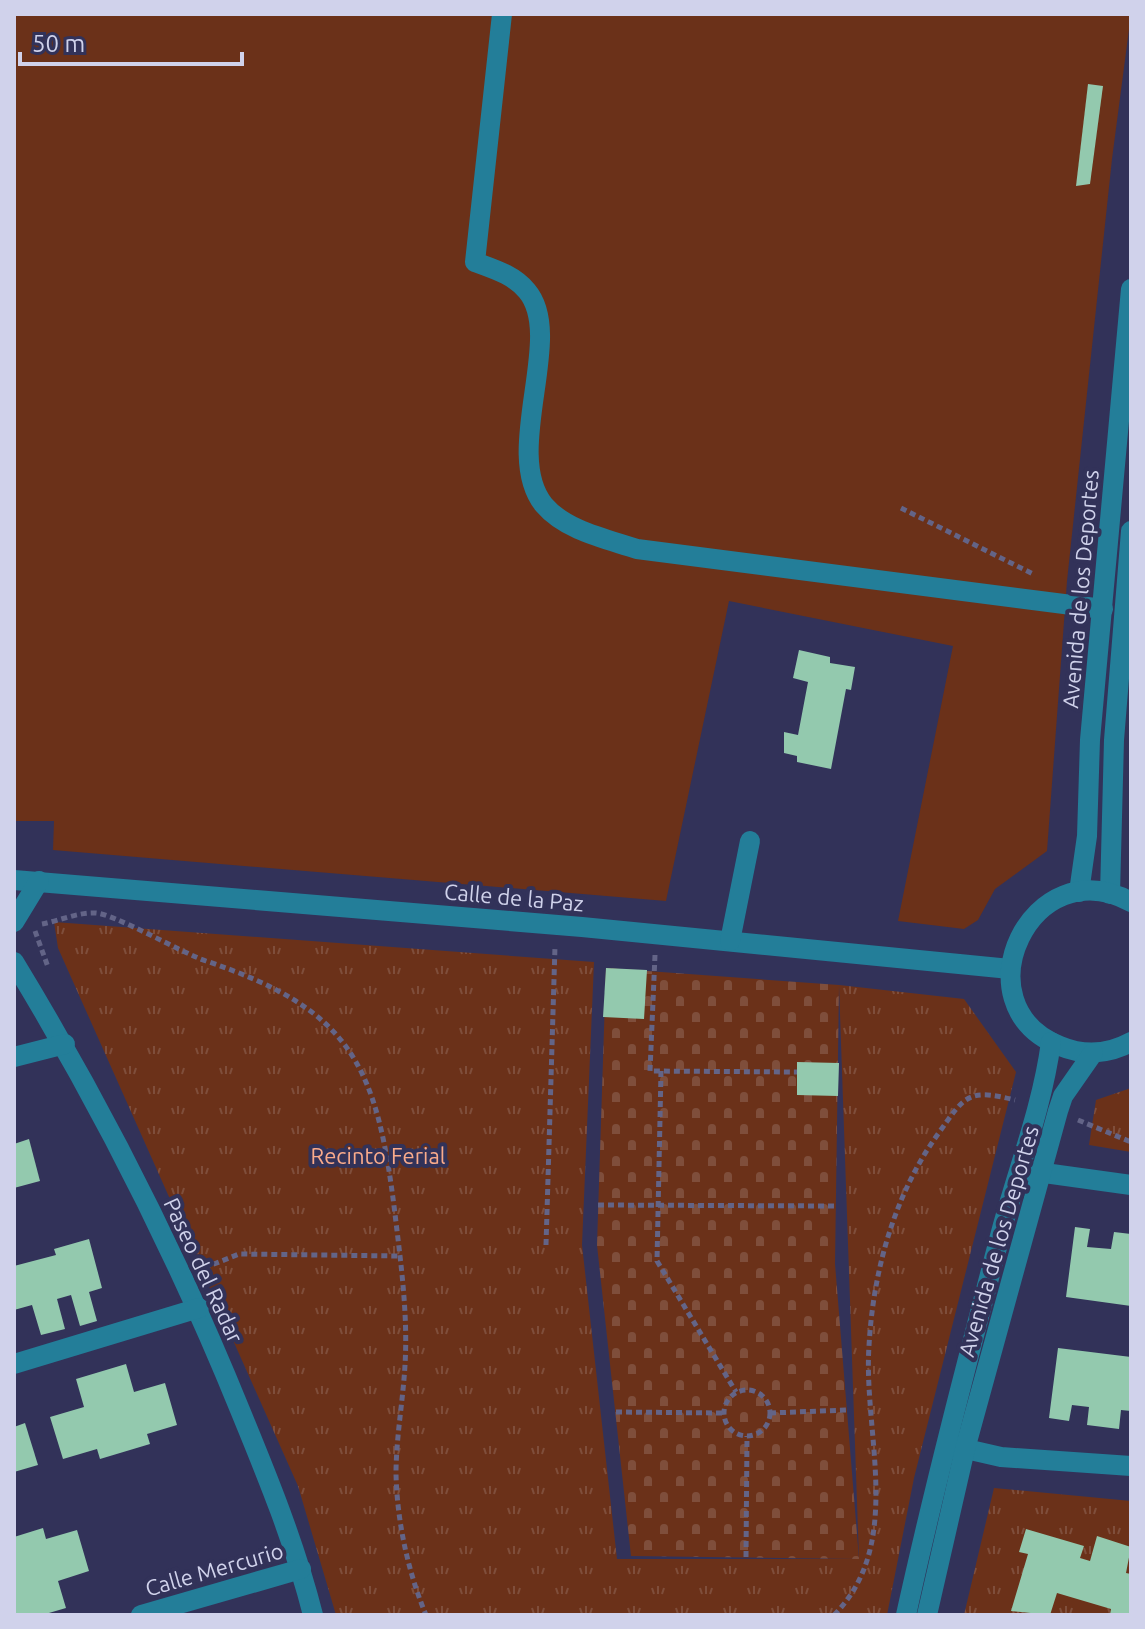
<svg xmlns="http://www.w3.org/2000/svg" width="1145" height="1629" viewBox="0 0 1145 1629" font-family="Ubuntu,sans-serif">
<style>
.grass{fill:#6b3119}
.cemetery{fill:url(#cemetery-stones)}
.park{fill:url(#park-tufts)}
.building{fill:#93c9ae}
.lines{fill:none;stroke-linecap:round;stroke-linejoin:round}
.path{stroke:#636487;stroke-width:5;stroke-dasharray:6 4;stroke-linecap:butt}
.minor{stroke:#237e99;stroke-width:20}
.labels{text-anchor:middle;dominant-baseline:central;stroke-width:8;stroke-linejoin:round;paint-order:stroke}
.street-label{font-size:22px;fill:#d0d2eb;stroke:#323259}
.park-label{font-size:22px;fill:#faab8b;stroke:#323259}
</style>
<defs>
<pattern id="cemetery-stones" width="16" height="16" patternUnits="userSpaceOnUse" patternTransform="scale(2)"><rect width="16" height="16" fill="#6b3119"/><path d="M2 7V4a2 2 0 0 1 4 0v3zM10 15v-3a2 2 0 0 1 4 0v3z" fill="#7f4e3b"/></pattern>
<pattern id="park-tufts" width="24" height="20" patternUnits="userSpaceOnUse" patternTransform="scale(2)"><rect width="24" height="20" fill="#6b3119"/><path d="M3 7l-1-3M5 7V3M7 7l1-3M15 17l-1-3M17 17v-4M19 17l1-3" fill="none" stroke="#7f4e3b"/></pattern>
</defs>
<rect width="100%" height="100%" fill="#323259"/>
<path class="grass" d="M 14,14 L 1131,14 L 1112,159 L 1067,581 L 1047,851 L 995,889 L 978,920 L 964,929 L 898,921 L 953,646 L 729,601 L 666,901 L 53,850 L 54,821 L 14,821 Z"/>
<path class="cemetery" d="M 606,968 L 839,985 L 835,1264 L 859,1559 L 631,1556 L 597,1245 Z"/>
<g class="park">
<path d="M 54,922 L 594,962 L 582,1245 L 617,1559 L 859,1559 L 839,985 L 964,999 L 1016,1072 L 914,1478 L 887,1615 L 336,1615 L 298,1486 L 58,948 Z"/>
<path d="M 1131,1088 L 1131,1152 L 1089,1145 L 1096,1100 Z"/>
<path d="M 994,1488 L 1131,1501 L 1131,1615 L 964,1615 Z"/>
</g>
<g class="building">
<path d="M 1088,84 L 1103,86 L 1090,184 L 1076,186 Z"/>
<path d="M 799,650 L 830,657 L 830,663 L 855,667 L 851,690 L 846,689 L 831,769 L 797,762 L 797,756 L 784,753 L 784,732 L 798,735 L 808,682 L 793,678 Z"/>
<path d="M 606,968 L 647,970 L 644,1019 L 603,1017 Z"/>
<path d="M 797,1062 L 839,1063 L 838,1096 L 797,1095 Z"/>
<path d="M 29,1139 L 40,1181 L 14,1188 L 14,1144 Z"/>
<path d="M 1075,1227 L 1090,1229 L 1087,1247 L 1111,1249 L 1114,1232 L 1131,1234 L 1131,1306 L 1066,1297 Z"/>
<path d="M 89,1239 L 102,1288 L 89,1292 L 97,1321 L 80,1326 L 71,1295 L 57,1299 L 65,1329 L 41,1335 L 32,1305 L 14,1310 L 14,1266 L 56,1255 L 54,1249 Z"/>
<path d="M 1058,1348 L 1131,1357 L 1131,1411 L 1121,1410 L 1119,1429 L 1087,1425 L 1089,1407 L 1072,1405 L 1069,1421 L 1049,1418 Z"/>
<path d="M 126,1364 L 134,1392 L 165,1383 L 177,1425 L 147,1434 L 150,1444 L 100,1459 L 97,1449 L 63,1459 L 50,1417 L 84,1407 L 76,1379 Z"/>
<path d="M 25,1423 L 38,1465 L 14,1472 L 14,1427 Z"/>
<path d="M 43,1528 L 46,1539 L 77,1530 L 89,1571 L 58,1581 L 66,1608 L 42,1615 L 14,1615 L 14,1537 Z"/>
<path d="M 1026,1529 L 1084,1546 L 1080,1558 L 1090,1561 L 1097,1536 L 1131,1547 L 1126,1573 L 1131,1574 L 1131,1615 L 1110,1615 L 1111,1609 L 1057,1593 L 1050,1615 L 1011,1611 L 1028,1554 L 1019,1552 Z"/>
</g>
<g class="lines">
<g class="path">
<path d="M 901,508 L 1033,574"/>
<path d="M 42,924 C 58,921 79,912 95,913 C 113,913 182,953 206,961 C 353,1010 377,1067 395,1214 C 401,1264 408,1315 405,1365 C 403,1401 396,1438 396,1474 C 397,1521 408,1572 426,1615"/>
<path d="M 35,931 L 48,967"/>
<path d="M 655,955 L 650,1071 L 797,1072"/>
<path d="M 661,1071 L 657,1261 L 736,1392"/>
<path d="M 1078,1120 L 1131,1142"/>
<path d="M 598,1205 L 836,1206"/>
<path d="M 546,1245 L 555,946"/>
<path d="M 204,1268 L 239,1254 L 400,1256"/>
<circle cx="747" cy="1413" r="23"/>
<path d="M 616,1412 L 724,1413"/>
<path d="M 770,1413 L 847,1410"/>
<path d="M 746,1557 L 747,1436"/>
<path d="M 834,1615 C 905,1544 863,1433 869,1346 C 873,1272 894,1195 938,1134 C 965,1096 967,1088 1015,1100"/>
</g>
<g class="minor">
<path d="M 502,14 L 475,262 C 494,269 514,275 527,291 C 566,337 501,452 544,505 C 566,531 607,539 637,549 L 1103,609"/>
<path d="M 14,880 L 582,927 L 1010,969"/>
<path d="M 1079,892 L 1087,836 L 1090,740 L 1131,289"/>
<path d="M 1110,894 L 1114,740 L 1131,531"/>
<path d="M 1131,902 C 1032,847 957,1005 1060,1046 C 1084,1056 1109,1054 1131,1042"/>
<path d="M 14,922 L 39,881"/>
<path d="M 730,941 L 750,841"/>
<path d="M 14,962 C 101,1105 177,1255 240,1410 C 268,1478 295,1544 313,1615"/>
<path d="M 14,1057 L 65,1044"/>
<path d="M 1030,1171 L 1131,1185"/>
<path d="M 14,1364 L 199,1308"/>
<path d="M 953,1446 L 1001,1457 L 1131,1466"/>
<path d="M 141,1615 L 301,1569"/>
<path d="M 906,1615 C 934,1488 967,1362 1000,1236 C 1017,1171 1042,1109 1051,1042"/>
<path d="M 927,1615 L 965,1449 L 1058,1111 L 1063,1096 L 1093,1053"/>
</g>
</g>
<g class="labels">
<g class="street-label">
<text transform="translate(1080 589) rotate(-85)">Avenida de los Deportes</text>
<text transform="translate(514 897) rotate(5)">Calle de la Paz</text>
<text transform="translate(998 1241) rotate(-74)">Avenida de los Deportes</text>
<text transform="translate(204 1270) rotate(65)">Paseo del Radar</text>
<text transform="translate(214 1569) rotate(-16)">Calle Mercurio</text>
</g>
<g class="park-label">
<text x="378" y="1155">Recinto Ferial</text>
</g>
</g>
<rect width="1145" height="1629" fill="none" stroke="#d0d2eb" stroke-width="32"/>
<path d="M20 52v12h222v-12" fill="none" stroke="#d0d2eb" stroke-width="4"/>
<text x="32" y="52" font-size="24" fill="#d0d2eb" stroke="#323259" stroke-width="6" paint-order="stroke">50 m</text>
</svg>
